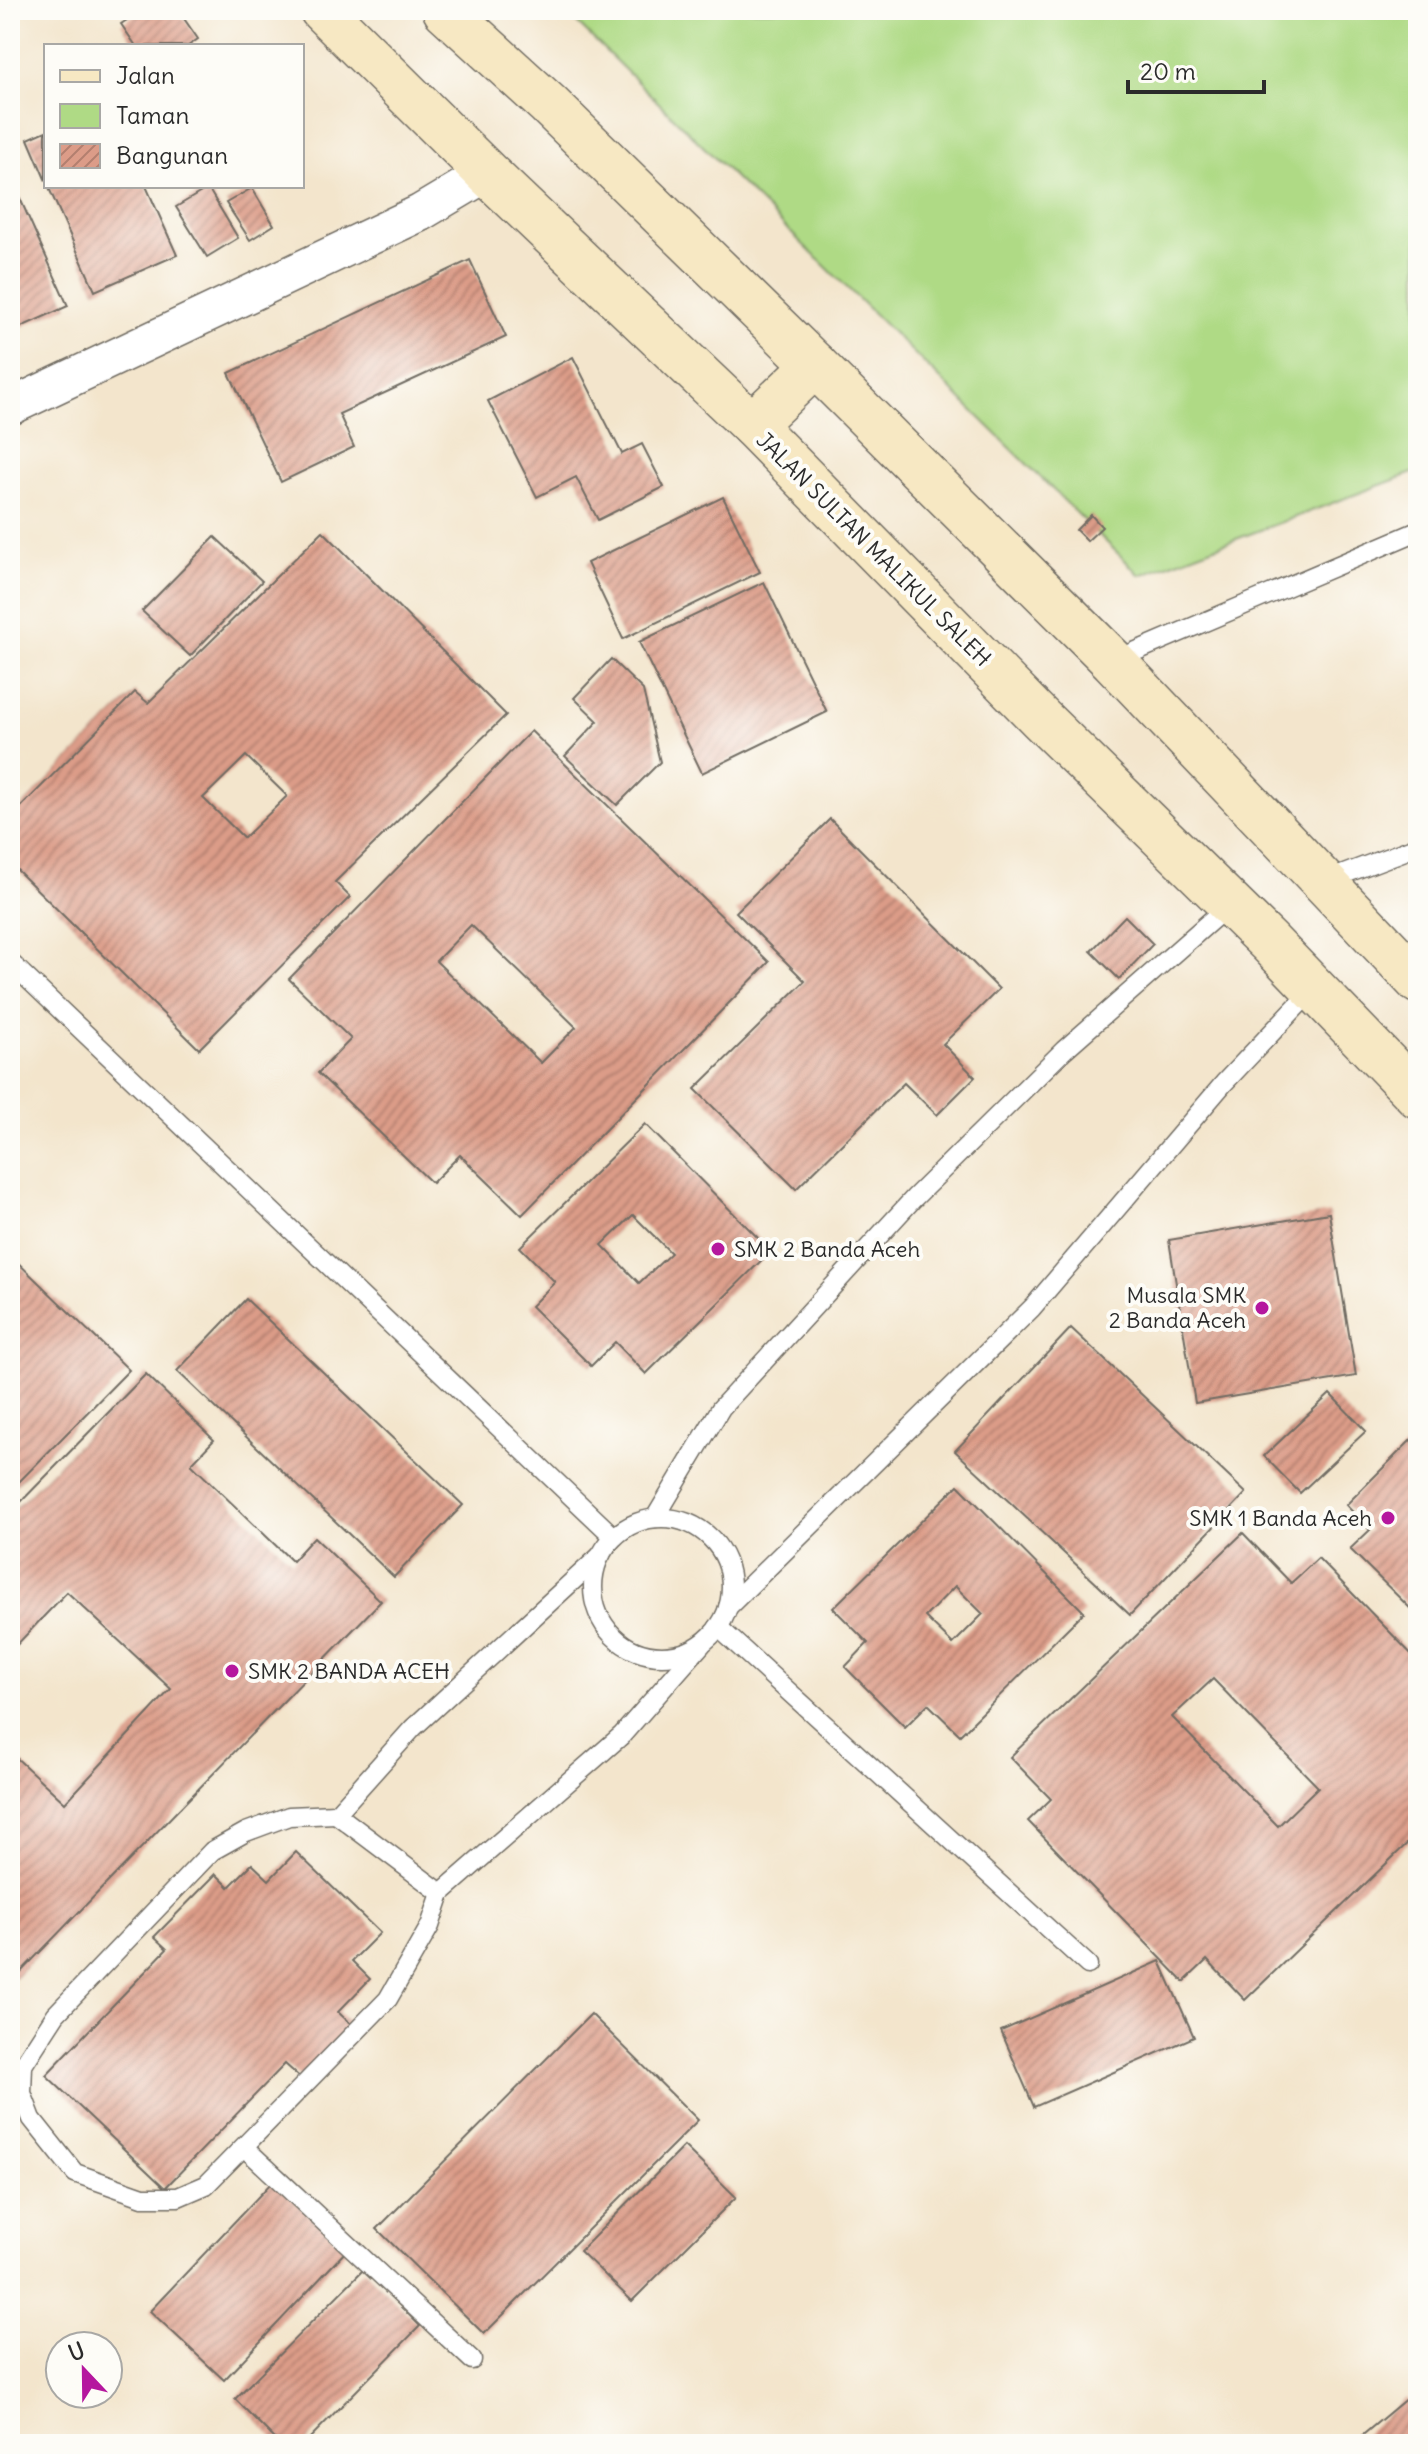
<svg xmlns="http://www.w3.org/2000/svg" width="1428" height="2454" viewBox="0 0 1428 2454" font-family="Delius,sans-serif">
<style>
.green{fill:#afda85;stroke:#6d8258;stroke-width:2}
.building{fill:url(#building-hatch);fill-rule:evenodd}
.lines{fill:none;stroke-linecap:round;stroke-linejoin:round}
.lane-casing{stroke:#716c63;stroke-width:21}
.street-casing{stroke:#716c63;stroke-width:39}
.secondary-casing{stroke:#716c63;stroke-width:47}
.lane{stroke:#fff;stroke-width:18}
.street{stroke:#fff;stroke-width:36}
.secondary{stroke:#f7e8c3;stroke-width:44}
.poi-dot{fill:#b5179e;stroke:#fdfcf7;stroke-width:3}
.labels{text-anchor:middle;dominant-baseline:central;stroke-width:8;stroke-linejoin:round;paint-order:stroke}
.street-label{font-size:22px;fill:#2b2b2b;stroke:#fdfcf7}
.poi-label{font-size:22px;fill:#2b2b2b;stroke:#fdfcf7;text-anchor:start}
</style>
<defs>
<pattern id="building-hatch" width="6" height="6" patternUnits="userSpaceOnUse" patternTransform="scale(2)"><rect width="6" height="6" fill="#dc9c88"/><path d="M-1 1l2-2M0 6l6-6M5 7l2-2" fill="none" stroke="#b37f6f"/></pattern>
</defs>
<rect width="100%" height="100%" fill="#fdfcf7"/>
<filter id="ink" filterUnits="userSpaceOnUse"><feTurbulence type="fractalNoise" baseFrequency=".0125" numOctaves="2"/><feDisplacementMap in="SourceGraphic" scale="16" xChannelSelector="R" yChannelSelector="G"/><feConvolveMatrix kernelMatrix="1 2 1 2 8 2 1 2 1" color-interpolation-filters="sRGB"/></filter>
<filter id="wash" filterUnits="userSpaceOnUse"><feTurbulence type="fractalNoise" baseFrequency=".006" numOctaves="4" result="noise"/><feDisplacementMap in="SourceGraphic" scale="32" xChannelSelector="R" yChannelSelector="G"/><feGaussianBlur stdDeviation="1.8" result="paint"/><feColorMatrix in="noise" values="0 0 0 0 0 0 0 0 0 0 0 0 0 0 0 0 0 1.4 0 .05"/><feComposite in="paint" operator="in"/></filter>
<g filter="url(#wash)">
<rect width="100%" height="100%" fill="#f3e5cc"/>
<path class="green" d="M 564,10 L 1418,10 L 1418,471 L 1140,575 Z"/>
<g id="blocks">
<g class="building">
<path d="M 142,10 L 178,10 L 198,39 L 188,46 L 136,46 L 121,24 Z"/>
<path d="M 46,131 L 46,181 L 28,139 Z"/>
<path d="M 10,176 L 68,306 L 10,332 Z"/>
<path d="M 48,186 L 146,186 L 177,255 L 95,291 Z"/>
<path d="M 208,188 L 238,238 L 207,257 L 176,207 Z"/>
<path d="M 252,188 L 274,225 L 250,240 L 226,203 Z"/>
<path d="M 470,260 L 506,337 L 339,414 L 354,447 L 281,482 L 229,373 Z"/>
<path d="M 573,357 L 622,454 L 642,444 L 664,487 L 598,520 L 576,477 L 537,497 L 488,401 Z"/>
<path d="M 723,497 L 760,572 L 623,639 L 587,563 Z"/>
<path d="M 1091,515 L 1102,527 L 1087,541 L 1076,530 Z"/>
<path d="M 323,531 L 506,715 L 335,882 L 350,897 L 199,1049 L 10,863 L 10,818 L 135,692 L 148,703 ZM 246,756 L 287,796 L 244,838 L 203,798 Z"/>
<path d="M 215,537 L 262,581 L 190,656 L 142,611 Z"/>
<path d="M 764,582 L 827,712 L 702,773 L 639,642 Z"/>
<path d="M 611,659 L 643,690 L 660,762 L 617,805 L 565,756 L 598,721 L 574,698 Z"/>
<path d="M 531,731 L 769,962 L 522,1215 L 460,1155 L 432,1183 L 318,1073 L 351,1039 L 289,979 ZM 471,925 L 576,1027 L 541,1063 L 436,961 Z"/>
<path d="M 830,819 L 999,989 L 943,1044 L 975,1077 L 937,1115 L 904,1083 L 796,1189 L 695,1089 L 805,981 L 736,912 Z"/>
<path d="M 1125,916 L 1153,944 L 1119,979 L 1091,951 Z"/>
<path d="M 645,1124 L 771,1251 L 646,1374 L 615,1342 L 591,1366 L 531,1306 L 555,1282 L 520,1247 ZM 633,1215 L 671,1253 L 639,1283 L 602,1245 Z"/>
<path d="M 1329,1213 L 1356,1376 L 1195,1403 L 1169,1240 Z"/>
<path d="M 10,1255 L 129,1370 L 10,1491 Z"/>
<path d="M 246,1299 L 463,1505 L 394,1577 L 177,1371 Z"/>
<path d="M 1071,1328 L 1246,1493 L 1130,1615 L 955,1451 Z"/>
<path d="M 146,1374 L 214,1440 L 191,1464 L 292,1561 L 314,1537 L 381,1601 L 10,1983 L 10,1752 L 65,1803 L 171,1689 L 67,1592 L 10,1652 L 10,1513 Z"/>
<path d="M 1330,1394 L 1366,1431 L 1300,1493 L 1264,1456 Z"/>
<path d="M 1418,1433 L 1418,1616 L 1350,1549 L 1370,1530 L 1346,1505 Z"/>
<path d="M 958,1485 L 1084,1612 L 960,1735 L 928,1704 L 905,1727 L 845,1667 L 868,1643 L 833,1608 ZM 955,1586 L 983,1614 L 953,1644 L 925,1617 Z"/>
<path d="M 1243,1533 L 1291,1583 L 1318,1558 L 1418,1661 L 1418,1698 L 1412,1703 L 1418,1708 L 1418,1833 L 1245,2000 L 1207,1960 L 1184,1982 L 1028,1821 L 1051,1799 L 1010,1757 ZM 1213,1679 L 1318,1787 L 1278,1826 L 1172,1717 Z"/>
<path d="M 296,1852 L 380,1933 L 352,1961 L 370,1979 L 338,2012 L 355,2028 L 304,2081 L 285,2064 L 165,2188 L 46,2075 L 167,1949 L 154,1937 L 216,1874 L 229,1887 L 252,1864 L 269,1880 Z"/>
<path d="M 1160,1961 L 1194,2037 L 1034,2107 L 1001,2031 Z"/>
<path d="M 591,2014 L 698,2120 L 484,2334 L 377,2229 Z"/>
<path d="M 684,2146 L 736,2197 L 632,2301 L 580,2251 Z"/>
<path d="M 273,2181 L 347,2250 L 224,2380 L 150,2311 Z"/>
<path d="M 364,2269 L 420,2326 L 304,2444 L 280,2444 L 235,2399 Z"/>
<path d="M 1407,2398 L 1418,2411 L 1418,2444 L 1352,2444 Z"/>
</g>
</g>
</g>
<g filter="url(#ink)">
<use href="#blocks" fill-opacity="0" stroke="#716c63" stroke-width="2"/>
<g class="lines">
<defs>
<g id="lane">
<path d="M 1113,661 L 1418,531"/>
<path d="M 1323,882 L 1418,846"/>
<path d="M 10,962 L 614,1537"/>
<path d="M 655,1518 L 721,1408 L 914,1198 L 1064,1050 L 1230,904"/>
<circle cx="662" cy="1587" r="69"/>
<path d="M 601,1555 L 413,1728 L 336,1814 L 441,1893 L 622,1735 L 702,1644"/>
<path d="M 728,1607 L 1032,1308 L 1224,1083 L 1314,988"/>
<path d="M 718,1627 L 1088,1965"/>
<path d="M 336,1814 L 289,1816 L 246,1832 L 212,1851 L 56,2014 L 23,2065 L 22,2093 L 32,2119 L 75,2173 L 143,2197 L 178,2197 L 206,2185 L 388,1999 L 430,1926 L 441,1893"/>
<path d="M 245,2148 L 472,2360"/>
</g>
<path id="street" d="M 10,407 L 420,213 L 487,173"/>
<g id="secondary">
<path d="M 322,10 L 487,173 L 752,425 L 1041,719 L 1269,942 L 1418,1096"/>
<path d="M 445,10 L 548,104 L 815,365 L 1113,661 L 1418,981"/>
<path d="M 752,425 L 815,365"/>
</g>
</defs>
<use href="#lane" class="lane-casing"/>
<use href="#street" class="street-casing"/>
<use href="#secondary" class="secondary-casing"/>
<use href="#lane" class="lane"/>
<use href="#street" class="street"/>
<use href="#secondary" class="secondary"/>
</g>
</g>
<g class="poi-dot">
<circle cx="718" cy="1249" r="8"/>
<circle cx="1262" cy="1308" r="8"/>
<circle cx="1388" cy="1518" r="8"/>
<circle cx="232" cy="1671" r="8"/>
</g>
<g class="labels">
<g class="street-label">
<text transform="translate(874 549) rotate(45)">JALAN SULTAN MALIKUL SALEH</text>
</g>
<g class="poi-label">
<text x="734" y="1249">SMK 2 Banda Aceh</text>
<text x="1246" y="1295" text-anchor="end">Musala SMK<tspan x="1246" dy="25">2 Banda Aceh</tspan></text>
<text x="1372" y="1518" text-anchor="end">SMK 1 Banda Aceh</text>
<text x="248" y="1671">SMK 2 BANDA ACEH</text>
</g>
</g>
<rect width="1428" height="2454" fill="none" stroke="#fdfcf7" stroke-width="40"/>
<rect x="44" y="44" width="260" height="144" fill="#fdfcf7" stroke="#a9a8a5" stroke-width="2"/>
<rect x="60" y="70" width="40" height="12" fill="#f7e8c3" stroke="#a9a8a5" stroke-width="2"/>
<text x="116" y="84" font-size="24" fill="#2b2b2b">Jalan</text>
<rect x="60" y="104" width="40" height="24" fill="#afda85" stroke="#a9a8a5" stroke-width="2"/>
<text x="116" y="124" font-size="24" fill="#2b2b2b">Taman</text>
<rect x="60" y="144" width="40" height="24" fill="url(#building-hatch)" stroke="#a9a8a5" stroke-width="2"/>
<text x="116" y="164" font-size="24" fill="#2b2b2b">Bangunan</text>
<g transform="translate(84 2370) rotate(338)"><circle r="38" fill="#fdfcf7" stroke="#a9a8a5" stroke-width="2"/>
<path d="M0-6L14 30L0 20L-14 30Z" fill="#b5179e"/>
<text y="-12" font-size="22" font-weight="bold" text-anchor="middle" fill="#2b2b2b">U</text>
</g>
<path d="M1128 80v12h136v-12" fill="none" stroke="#2b2b2b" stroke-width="4"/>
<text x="1140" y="80" font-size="24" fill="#2b2b2b" stroke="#fdfcf7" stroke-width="6" paint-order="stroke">20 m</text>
</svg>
